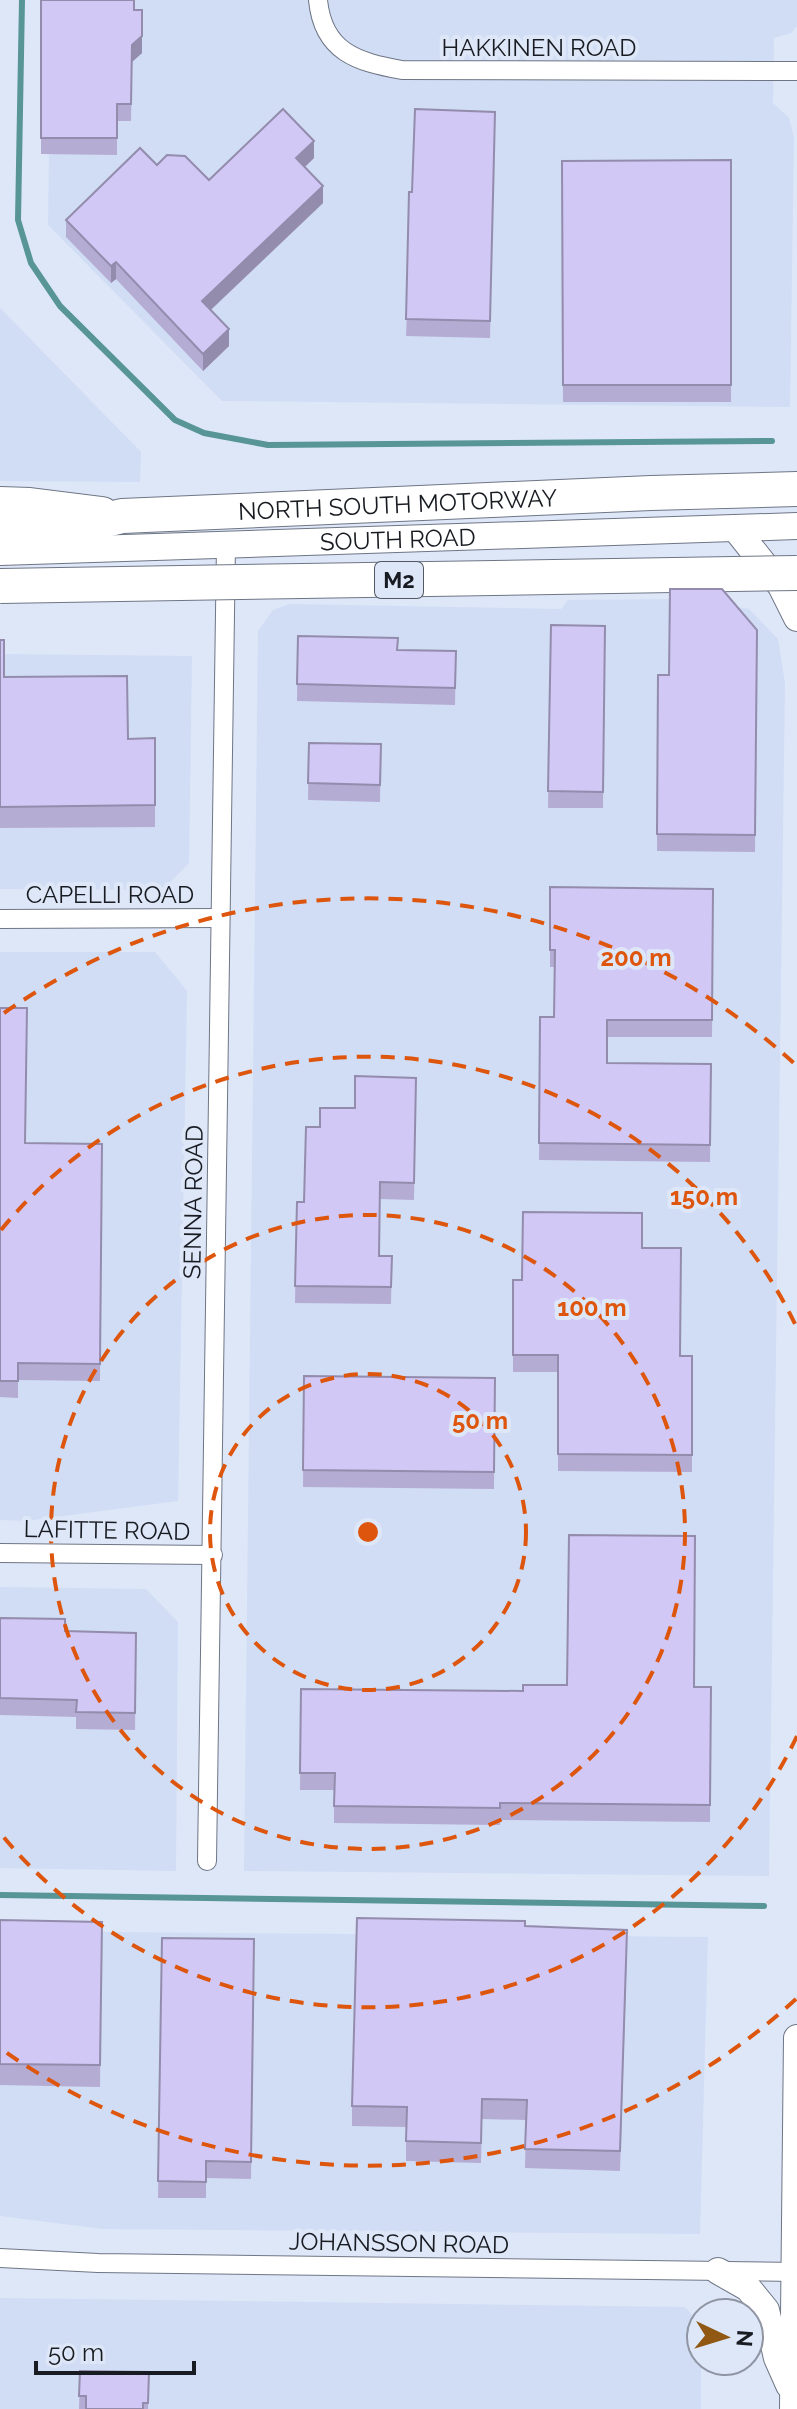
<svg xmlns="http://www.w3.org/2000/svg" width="797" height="2409" viewBox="0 0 797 2409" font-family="Raleway,sans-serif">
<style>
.built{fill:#d0ddf4}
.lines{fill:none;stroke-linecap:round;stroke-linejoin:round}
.stream{stroke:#579597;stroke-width:6}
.street-casing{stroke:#6e7685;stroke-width:20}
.secondary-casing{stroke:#6e7685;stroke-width:28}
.highway-casing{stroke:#6e7685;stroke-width:36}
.street{stroke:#fff;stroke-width:18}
.secondary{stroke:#fff;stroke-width:26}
.highway{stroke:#fff;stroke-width:34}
.highway-bridge-casing{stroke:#6e7685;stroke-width:36;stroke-linecap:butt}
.highway-bridge{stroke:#fff;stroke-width:34}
.wall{fill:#b5acd4}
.shaded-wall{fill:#938cac}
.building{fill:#d2c8f6;stroke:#938cac;stroke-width:2}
.ring{fill:none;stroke:#de560d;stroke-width:4;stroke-dasharray:14 10}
.labels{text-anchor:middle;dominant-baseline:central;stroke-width:8;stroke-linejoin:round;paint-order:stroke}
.shield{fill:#dee7f8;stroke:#535862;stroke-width:2}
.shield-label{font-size:22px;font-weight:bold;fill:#181b21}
.street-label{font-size:24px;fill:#181b21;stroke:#dee7f8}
.centre{fill:#de560d;stroke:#dee7f8;stroke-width:4}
.ring-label{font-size:24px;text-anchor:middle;font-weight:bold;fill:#de560d;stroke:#dee7f8;stroke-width:8;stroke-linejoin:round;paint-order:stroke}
</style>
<rect width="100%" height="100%" fill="#dee7f8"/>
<g class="built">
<path d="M 51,0 L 797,0 L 797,26 L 791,33 L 774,38 L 773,103 L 789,118 L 794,137 L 790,407 L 222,401 L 48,225 Z"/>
<path d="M 0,308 L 141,452 L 140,482 L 0,481 Z"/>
<path d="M 683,599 L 749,609 L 778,639 L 785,683 L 769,1876 L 244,1871 L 258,631 L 273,610 L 290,604 L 561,609 L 568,600 Z"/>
<path d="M 0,654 L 192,656 L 189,863 L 163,890 L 0,889 Z"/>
<path d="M 0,952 L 155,952 L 187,991 L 178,1501 L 25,1521 L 0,1520 Z"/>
<path d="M 0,1587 L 146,1589 L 178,1622 L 176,1871 L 0,1868 Z"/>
<path d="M 0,1931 L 708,1937 L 700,2234 L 103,2229 L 0,2216 Z"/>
<path d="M 0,2298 L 685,2307 L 701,2325 L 701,2409 L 0,2409 Z"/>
</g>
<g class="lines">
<g class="stream">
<path d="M 22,0 L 18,220 L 31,263 L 60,306 L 175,420 L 204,433 L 268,445 L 772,441"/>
<path d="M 0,1895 L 764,1906"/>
</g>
<defs>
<g id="street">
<path d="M 318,0 C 323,52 357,62 402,70 L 797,71"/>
<path d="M 0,919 L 220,918"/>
<path d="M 0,1553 L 213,1555"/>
<path d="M 207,1861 L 226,544"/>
<path d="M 0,2258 L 98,2263 L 797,2272"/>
</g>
<g id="secondary">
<path d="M 735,528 L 781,586 L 797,618"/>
<path id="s1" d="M 0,552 L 797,526"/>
<path d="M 718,2271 L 748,2288 L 766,2310 L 777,2358 L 789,2385"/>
<path d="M 793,2409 L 797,2038"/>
</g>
<g id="highway">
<path d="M 0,504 L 30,505 L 102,514"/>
<path id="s2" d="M 0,534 L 53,533 L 122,516 L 651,493 L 797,489"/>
</g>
</defs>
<use href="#street" class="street-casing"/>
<use href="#secondary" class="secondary-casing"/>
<use href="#highway" class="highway-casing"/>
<use href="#street" class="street"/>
<use href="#secondary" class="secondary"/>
<use href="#highway" class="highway"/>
<defs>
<path id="highway-bridge" d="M 0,586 L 797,573"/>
</defs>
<use href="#highway-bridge" class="highway-bridge-casing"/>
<use href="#highway-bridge" class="highway-bridge"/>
</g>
<g class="wall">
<path d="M 41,0 L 142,10 L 142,53 L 132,62 L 131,121 L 117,121 L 117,155 L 41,154 Z"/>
<path d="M 495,112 L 490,338 L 406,336 L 412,192 Z"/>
<path d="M 314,158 L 305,167 L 323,203 L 211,310 L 229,346 L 203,371 L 116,279 L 111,283 L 66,237 L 66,220 L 157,165 L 209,180 Z"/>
<path d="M 731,160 L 731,402 L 563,402 L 562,161 Z"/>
<path d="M 551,625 L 605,626 L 603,808 L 548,808 Z"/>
<path d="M 757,630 L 755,852 L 657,851 L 658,675 L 669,675 Z"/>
<path d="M 298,636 L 397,650 L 456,651 L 455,705 L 297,701 Z"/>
<path d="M 0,640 L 4,677 L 128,739 L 155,738 L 155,827 L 0,828 Z"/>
<path d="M 309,743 L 381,744 L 380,802 L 308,800 Z"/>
<path d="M 550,887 L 713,889 L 712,1037 L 607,1037 L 607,1063 L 711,1064 L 710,1162 L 539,1160 L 540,1017 L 554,1017 L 554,967 L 550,967 Z"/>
<path d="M 0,1008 L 25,1143 L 102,1144 L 100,1381 L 18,1380 L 18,1398 L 0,1397 Z"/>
<path d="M 416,1078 L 414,1200 L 380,1199 L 379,1256 L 392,1256 L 391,1304 L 295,1303 L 297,1202 L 304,1202 L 320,1127 Z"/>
<path d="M 642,1248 L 680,1356 L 692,1356 L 692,1472 L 558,1471 L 558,1372 L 513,1372 L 513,1280 L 522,1280 Z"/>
<path d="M 304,1376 L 495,1378 L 494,1489 L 303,1487 Z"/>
<path d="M 0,1618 L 65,1631 L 136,1633 L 135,1730 L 76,1729 L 76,1717 L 0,1715 Z"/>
<path d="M 694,1687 L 711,1687 L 710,1822 L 500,1820 L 500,1825 L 334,1823 L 334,1790 L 300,1790 L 301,1689 L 523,1691 Z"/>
<path d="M 0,1920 L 102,1922 L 100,2087 L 0,2085 Z"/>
<path d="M 525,1926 L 627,1950 L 620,2171 L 525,2168 L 526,2120 L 482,2119 L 481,2163 L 406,2161 L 406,2127 L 352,2126 L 352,2106 Z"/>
<path d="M 162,1938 L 254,1939 L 251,2179 L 206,2178 L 206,2198 L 158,2198 Z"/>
<path d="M 80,2371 L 149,2372 L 148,2409 L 79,2409 Z"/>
</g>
<g class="shaded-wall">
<path d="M 142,36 L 142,53 L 132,62 L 132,45 Z"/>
<path d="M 314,141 L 314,158 L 296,175 L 296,158 Z"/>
<path d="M 323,186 L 323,203 L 202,318 L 202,301 Z"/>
<path d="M 116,262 L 116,279 L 111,283 L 111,266 Z"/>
<path d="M 229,329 L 229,346 L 203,371 L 203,354 Z"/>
</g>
<g class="building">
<path d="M 41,0 L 134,0 L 134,10 L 142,10 L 142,36 L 132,45 L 131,104 L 117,104 L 117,138 L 41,138 Z"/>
<path d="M 283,109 L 314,141 L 296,158 L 323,186 L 202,301 L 229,329 L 203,354 L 116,262 L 111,266 L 66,220 L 140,148 L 157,165 L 167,155 L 185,156 L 209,180 Z"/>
<path d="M 415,109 L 495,112 L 490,321 L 406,319 L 409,192 L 412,192 Z"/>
<path d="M 731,160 L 731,385 L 563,385 L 562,161 Z"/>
<path d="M 670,589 L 722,589 L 757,630 L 755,835 L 657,834 L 658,675 L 669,675 Z"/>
<path d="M 551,625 L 605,626 L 603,792 L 548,791 Z"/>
<path d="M 298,636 L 398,638 L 397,650 L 456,651 L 455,688 L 297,684 Z"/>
<path d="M 0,640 L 4,640 L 4,677 L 127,676 L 128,739 L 155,738 L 155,805 L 0,807 Z"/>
<path d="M 309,743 L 381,744 L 380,785 L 308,783 Z"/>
<path d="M 550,887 L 713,889 L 712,1020 L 607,1020 L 607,1063 L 711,1064 L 710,1145 L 539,1143 L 540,1017 L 554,1017 L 555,950 L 550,950 Z"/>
<path d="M 0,1008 L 27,1008 L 25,1143 L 102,1144 L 100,1364 L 18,1363 L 18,1381 L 0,1381 Z"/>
<path d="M 355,1076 L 416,1078 L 414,1183 L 380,1182 L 379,1256 L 392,1256 L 391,1287 L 295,1286 L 297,1202 L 304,1202 L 306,1127 L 320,1127 L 320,1108 L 355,1108 Z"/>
<path d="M 523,1212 L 642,1213 L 642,1248 L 681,1248 L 680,1356 L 692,1356 L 692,1455 L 558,1454 L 558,1355 L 513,1355 L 513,1280 L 522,1280 Z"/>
<path d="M 304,1376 L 495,1378 L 494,1472 L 303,1470 Z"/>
<path d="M 569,1535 L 695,1536 L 694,1687 L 711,1687 L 710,1805 L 500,1803 L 500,1808 L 334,1806 L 335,1773 L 300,1773 L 301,1689 L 523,1691 L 523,1685 L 567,1685 Z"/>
<path d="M 0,1618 L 65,1619 L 65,1631 L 136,1633 L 135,1713 L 76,1712 L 77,1700 L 0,1698 Z"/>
<path d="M 357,1918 L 525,1921 L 525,1926 L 627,1930 L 620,2151 L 525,2149 L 527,2100 L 482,2099 L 481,2143 L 406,2141 L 407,2107 L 352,2106 Z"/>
<path d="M 0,1920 L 102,1922 L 100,2065 L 0,2064 Z"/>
<path d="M 162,1938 L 254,1939 L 251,2162 L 206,2161 L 206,2182 L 158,2181 Z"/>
<path d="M 80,2371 L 149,2372 L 148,2403 L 143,2403 L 143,2409 L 86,2409 L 86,2396 L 79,2396 Z"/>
</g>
<g class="ring">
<circle cx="368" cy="1532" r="158"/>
<circle cx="368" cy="1532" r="317"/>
<path d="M797 1736A475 475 0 0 1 1 1834M1 1230A475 475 0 0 1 797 1328"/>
<path d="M796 1999A634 634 0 0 1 4 2051M4 1013A634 634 0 0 1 796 1065"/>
</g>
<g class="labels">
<rect class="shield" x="375" y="562" width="48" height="36" rx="6"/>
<g class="shield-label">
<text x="399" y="580">M2</text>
</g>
<g class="street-label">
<text x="539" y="47">HAKKINEN ROAD</text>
<text stroke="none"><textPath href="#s2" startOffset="400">NORTH SOUTH MOTORWAY</textPath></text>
<text stroke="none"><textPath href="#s1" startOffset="398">SOUTH ROAD</textPath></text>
<text x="110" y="894">CAPELLI ROAD</text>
<text transform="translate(193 1202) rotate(-89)">SENNA ROAD</text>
<text transform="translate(107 1530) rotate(1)">LAFITTE ROAD</text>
<text transform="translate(399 2243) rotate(1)">JOHANSSON ROAD</text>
</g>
</g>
<circle cx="368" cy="1532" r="12" class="centre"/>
<g class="ring-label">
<text x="636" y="966">200 m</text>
<text x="704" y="1205">150 m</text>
<text x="592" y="1316">100 m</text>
<text x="480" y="1429">50 m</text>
</g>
<g transform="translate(725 2337) rotate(94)"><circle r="38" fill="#dee7f8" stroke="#8f95a2" stroke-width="2"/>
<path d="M0-6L14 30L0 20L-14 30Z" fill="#915813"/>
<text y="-12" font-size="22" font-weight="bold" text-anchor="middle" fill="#181b21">N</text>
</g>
<path d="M36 2361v12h158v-12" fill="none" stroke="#181b21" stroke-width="4"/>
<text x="48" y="2361" font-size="24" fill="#181b21" stroke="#dee7f8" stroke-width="6" paint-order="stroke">50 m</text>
</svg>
